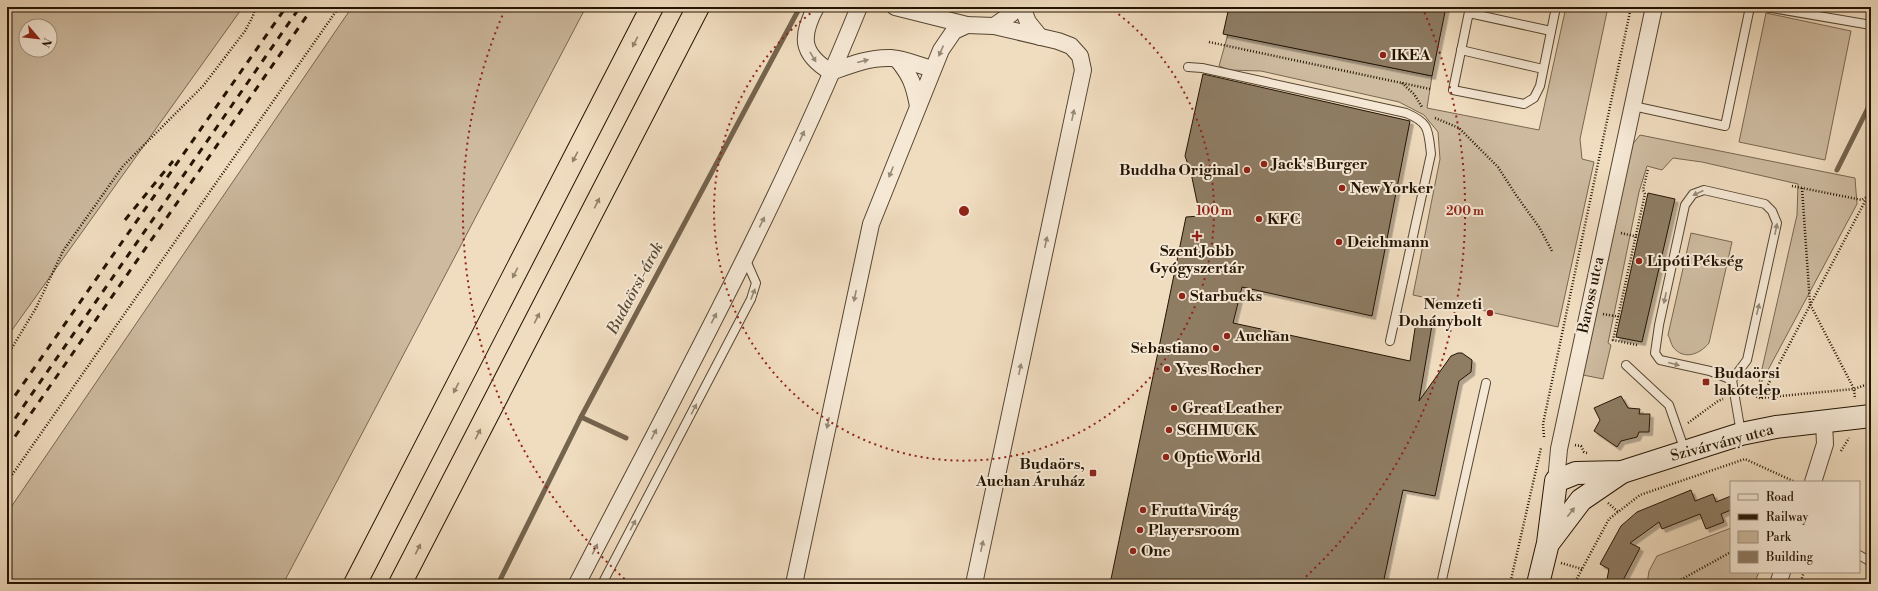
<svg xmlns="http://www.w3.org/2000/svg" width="1878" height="591" viewBox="0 0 1878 591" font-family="'Libre Bodoni',serif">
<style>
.green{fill:#cdba9f;stroke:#786750;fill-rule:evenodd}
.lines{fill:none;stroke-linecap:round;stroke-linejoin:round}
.stream{stroke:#74634d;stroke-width:5}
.building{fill:#8e7c64;stroke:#231402;filter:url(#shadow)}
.lane-casing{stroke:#564631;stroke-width:10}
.street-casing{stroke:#564631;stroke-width:18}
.secondary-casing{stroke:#231402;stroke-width:24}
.highway-casing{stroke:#231402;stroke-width:24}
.path{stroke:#231402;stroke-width:2.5;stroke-dasharray:1 2;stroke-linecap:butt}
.lane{stroke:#f5e8d5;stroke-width:8}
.street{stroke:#f5e8d5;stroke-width:16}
.secondary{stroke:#f5e8d5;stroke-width:22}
.highway{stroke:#f0dcbf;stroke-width:22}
.rail{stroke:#231402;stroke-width:3;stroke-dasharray:7 7;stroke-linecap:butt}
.oneway{fill:#94826a}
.oneway2{fill:#968976}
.ring{fill:none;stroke:#8f2418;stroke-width:2;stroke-dasharray:2 4}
.poi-dot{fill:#8f2418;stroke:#f5e8d5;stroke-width:1.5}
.labels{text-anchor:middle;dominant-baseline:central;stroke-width:4;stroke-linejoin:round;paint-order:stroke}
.poi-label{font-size:15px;font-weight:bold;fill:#231402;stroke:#f5e8d5;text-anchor:start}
.street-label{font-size:15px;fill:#231402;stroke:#f5e8d5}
.water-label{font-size:16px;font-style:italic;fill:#594934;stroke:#f5e8d5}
.centre{fill:#8f2418;stroke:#f5e8d5;stroke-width:2}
.ring-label{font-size:12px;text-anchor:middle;font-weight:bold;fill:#8f2418;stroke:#f5e8d5;stroke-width:4;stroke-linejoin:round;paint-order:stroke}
</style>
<defs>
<filter id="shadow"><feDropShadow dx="3.5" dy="3.5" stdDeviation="0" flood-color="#0004"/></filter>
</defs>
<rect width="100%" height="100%" fill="#f0dcbf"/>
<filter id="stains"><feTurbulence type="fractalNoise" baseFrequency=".005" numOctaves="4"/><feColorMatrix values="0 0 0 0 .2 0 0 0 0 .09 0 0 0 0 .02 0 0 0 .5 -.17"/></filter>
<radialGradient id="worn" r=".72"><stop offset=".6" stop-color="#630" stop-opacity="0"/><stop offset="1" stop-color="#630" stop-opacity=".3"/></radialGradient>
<g class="green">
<path d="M 7,7 L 243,7 L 7,337 ZM 26,26 L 50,26 L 50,50 L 26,50 Z"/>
<path d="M 352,7 L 586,7 L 283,584 L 7,584 L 7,513 Z"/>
<path d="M 1566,7 L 1608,7 L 1580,139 L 1582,159 L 1594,162 L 1558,327 L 1413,295 L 1440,159 L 1438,132 L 1424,115 L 1399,102 L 1261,71 L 1229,70 L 1219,66 L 1228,34 L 1432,76 L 1427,108 L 1539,130 Z"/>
<path d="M 1766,13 L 1851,31 L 1825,160 L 1739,142 Z"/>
<path d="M 1640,135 L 1855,178 L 1857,204 L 1761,383 L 1759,382 L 1797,215 L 1798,184 L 1702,162 L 1673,158 L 1662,170 L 1647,166 L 1639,192 L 1608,343 L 1611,345 L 1603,379 L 1583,375 L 1631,146 Z"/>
<path d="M 1691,233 L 1732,242 L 1709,343 C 1700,354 1684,361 1673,347 C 1671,344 1670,338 1668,335 Z"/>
<path d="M 1731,528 L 1731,572 L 1759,572 L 1754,584 L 1647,584 L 1649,571 L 1657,556 Z"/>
</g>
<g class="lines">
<g class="stream">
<path d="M 1837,170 L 1871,102"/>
<path d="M 581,417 L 626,438"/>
<path d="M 498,584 L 581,417 L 800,7"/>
</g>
</g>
<g class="building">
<path d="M 1229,7 L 1446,7 L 1432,76 L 1223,34 Z"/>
<path d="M 1203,74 L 1410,121 L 1372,316 L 1242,287 L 1233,323 L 1410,361 L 1416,322 L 1432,325 L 1419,401 L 1451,356 L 1458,353 L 1462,353 L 1472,360 L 1471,372 L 1459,381 L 1435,496 L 1403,490 L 1383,584 L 1110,584 L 1186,217 L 1200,216 L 1191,173 L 1185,156 Z"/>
<path d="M 1648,193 L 1675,199 L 1642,342 L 1616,337 Z"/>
<path d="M 1621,396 L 1628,408 L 1640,409 L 1639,414 L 1650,414 L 1649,432 L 1639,432 L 1637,437 L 1621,441 L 1617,447 L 1594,431 L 1600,420 L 1594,408 Z"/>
<path d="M 1691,490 L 1695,501 L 1713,494 L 1716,502 L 1731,496 L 1731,510 L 1721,514 L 1724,522 L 1706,529 L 1700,514 L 1662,529 L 1659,522 L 1630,543 L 1640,548 L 1621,584 L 1606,584 L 1609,569 L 1600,564 L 1621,526 L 1637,512 Z"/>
</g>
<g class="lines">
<defs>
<g id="lane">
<path d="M 1470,7 L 1453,90 L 1524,104 L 1534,98 L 1540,86 L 1556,7"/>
<path d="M 1766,7 L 1871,25"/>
<path d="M 1469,13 L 1551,31"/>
<path d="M 1461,50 L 1543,69"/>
<path d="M 1188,67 L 1202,68 L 1406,113 C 1430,123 1428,130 1431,154 L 1390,341"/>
<path d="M 1633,106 L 1725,126 L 1750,7"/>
<path d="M 1626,365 L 1669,405 L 1685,451"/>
<path d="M 1732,380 L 1710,371 L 1660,360 L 1655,353 L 1659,325 L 1685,205 L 1693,194 L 1704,190 L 1765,204 L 1772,211 L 1777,223 L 1747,360 L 1732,380 L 1741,433"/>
<path d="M 1859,555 L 1871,562"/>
<path d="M 602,584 L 751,299 L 756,283 L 745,258"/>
<path d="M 1441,584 L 1486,383"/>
</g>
<g id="street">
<path d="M 816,7 C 800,37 801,54 831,72"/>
<path d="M 895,7 L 967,25 L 994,26 L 1058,41 L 1071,46 L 1080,56 L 1083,70 L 974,584"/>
<path d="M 1022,7 L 1028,22 L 1040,37"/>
<path d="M 994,26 L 1011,14 L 1016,7"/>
<path d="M 897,59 C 911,76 914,85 918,106"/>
<path d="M 831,72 C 850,65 870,57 891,58 C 905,59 920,66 933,69"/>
<path d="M 1556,481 L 1559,449 L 1654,7"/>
<path d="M 1813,482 L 1825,444 L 1824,422"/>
<path d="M 577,584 C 675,394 779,205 859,7"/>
<path d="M 794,584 L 871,224 L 941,50 L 954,31 L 967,25"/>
<path d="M 1778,584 L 1782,572"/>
</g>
<g id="secondary">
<path d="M 1550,541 L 1581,500 L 1622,472"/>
<path d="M 1538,584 L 1548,543 L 1556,481 L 1576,473 L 1622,472 L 1741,434 L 1776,427 L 1871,416"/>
</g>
<g id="highway">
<path d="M 355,584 L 652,7"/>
<path d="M 400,584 L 698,7"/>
</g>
</defs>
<use href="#lane" class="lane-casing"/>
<use href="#street" class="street-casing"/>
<use href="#secondary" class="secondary-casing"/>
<use href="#highway" class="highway-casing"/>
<g class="path">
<path d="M 1209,42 L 1430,89"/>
<path d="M 1402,83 L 1414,94 L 1422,107"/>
<path d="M 1435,118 L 1459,128 L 1498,167 L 1516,195 L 1539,227 L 1552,251"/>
<path d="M 1792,186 L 1862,200 L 1871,194"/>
<path d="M 1802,188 L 1810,304 L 1854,389 L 1855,399"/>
<path d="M 1621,233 L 1638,237"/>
<path d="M 1603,314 L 1621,317"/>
<path d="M 1138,344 L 1159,348"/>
<path d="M 1637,345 L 1613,340 L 1645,194 L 1643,190 L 1648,169"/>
<path d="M 7,356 L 36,308 L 63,251 L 123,166 L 203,86 L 245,31 L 253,16 L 255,7"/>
<path d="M 1745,393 L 1748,393 L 1760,398 L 1854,389 L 1871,383"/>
<path d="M 1761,398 L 1871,190"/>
<path d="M 1688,423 L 1718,401 L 1723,399"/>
<path d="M 1544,437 L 1543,424 L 1631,7"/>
<path d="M 1575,445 L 1581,446 L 1584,452 L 1587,453"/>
<path d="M 1841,451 L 1849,438"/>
<path d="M 7,482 L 339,7"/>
<path d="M 1608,503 L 1618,512"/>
<path d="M 1561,563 L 1582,569"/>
<path d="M 1510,584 L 1541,448"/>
<path d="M 1574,584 L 1609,519 L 1640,495 L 1745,459 L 1795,482"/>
<path d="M 1673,584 L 1731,552"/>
<path d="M 1800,584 L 1804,572"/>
</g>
<use href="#lane" class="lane"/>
<use href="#street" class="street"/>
<use href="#secondary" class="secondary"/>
<use href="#highway" class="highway"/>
<g class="rail">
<path d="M 125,220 L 173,161"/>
<path d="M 7,407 L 286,7"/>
<path d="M 7,430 L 300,7"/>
<path d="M 7,448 L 313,7"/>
</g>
</g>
<defs><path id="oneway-solid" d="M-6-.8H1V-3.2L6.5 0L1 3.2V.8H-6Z"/></defs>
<g class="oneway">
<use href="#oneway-solid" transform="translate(635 42) rotate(117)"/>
<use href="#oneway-solid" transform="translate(575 157) rotate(117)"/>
<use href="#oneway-solid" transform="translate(597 203) rotate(-63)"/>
<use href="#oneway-solid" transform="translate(515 273) rotate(117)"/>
<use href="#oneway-solid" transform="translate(537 318) rotate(-63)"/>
<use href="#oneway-solid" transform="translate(456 388) rotate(117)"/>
<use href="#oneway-solid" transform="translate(478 434) rotate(-63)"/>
<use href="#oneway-solid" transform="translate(418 549) rotate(-63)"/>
</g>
<g class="oneway2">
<use href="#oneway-solid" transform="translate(941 51) rotate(114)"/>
<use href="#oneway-solid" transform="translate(813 57) rotate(59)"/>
<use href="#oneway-solid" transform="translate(863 61) rotate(-14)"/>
<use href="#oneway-solid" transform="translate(1073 115) rotate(-78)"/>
<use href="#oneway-solid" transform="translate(802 136) rotate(-66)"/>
<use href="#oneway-solid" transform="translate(891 172) rotate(112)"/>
<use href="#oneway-solid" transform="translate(1698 193) rotate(155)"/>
<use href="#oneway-solid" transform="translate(762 222) rotate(-64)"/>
<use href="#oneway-solid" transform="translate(1776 229) rotate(-79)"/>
<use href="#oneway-solid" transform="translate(1046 242) rotate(-78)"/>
<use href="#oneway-solid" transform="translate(753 294) rotate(-69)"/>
<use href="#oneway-solid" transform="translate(855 296) rotate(102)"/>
<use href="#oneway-solid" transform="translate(1665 298) rotate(102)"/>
<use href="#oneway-solid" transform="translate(1758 309) rotate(-77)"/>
<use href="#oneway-solid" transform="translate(714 318) rotate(-63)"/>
<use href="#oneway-solid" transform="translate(1674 364) rotate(15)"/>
<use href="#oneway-solid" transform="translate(1020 369) rotate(-78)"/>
<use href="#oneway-solid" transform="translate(694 409) rotate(-62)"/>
<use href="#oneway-solid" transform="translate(828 423) rotate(102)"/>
<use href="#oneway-solid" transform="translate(654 434) rotate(-63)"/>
<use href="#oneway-solid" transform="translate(1571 512) rotate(-52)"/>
<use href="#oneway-solid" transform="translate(633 525) rotate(-62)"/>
<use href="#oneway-solid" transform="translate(982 546) rotate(-78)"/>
<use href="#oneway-solid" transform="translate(595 549) rotate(-63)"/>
</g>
<g class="ring">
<path d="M1109 7A250 250 0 1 1 819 7"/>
<path d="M629 583A501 501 0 0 1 506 7M1422 7A501 501 0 0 1 1299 583"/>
</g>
<g class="poi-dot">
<circle cx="1383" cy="55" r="4"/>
<circle cx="1264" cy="164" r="4"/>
<circle cx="1247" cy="170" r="4"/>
<circle cx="1342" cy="188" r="4"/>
<circle cx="1259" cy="219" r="4"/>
<path d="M1195 230h4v4h4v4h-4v4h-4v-4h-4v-4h4z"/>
<circle cx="1339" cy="242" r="4"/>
<circle cx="1639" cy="261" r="4"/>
<circle cx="1182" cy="296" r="4"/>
<circle cx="1490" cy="313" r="4"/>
<circle cx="1227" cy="336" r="4"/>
<circle cx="1216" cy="348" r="4"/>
<circle cx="1167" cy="369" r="4"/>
<rect x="1702" y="378" width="8" height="8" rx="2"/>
<circle cx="1174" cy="408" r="4"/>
<circle cx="1169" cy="430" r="4"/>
<circle cx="1166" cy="457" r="4"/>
<rect x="1089" y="469" width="8" height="8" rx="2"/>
<circle cx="1143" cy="510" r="4"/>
<circle cx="1140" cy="530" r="4"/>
<circle cx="1133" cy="551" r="4"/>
</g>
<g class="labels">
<g class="poi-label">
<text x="1391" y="55">IKEA</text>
<text x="1272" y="164">Jack's Burger</text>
<text x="1239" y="170" text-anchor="end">Buddha Original</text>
<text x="1350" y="188">New Yorker</text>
<text x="1267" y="219">KFC</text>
<text x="1347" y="242">Deichmann</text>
<text x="1197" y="251" text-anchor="middle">Szent Jobb<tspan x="1197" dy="17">Gyógyszertár</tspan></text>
<text x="1647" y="261">Lipóti Pékség</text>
<text x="1190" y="296">Starbucks</text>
<text x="1482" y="304" text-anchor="end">Nemzeti<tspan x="1482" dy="17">Dohánybolt</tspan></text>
<text x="1235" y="336">Auchan</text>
<text x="1208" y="348" text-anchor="end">Sebastiano</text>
<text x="1175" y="369">Yves Rocher</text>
<text x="1714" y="373">Budaörsi<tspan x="1714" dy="17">lakótelep</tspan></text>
<text x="1182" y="408">Great Leather</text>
<text x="1177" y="430">SCHMUCK</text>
<text x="1174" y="457">Optic World</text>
<text x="1085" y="464" text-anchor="end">Budaörs,<tspan x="1085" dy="17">Auchan Áruház</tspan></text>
<text x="1151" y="510">Frutta Virág</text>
<text x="1148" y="530">Playersroom</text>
<text x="1141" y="551">One</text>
</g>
<g class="street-label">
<text transform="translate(1591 295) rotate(-78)">Baross utca</text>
<text transform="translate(1722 443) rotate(-15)">Szivárvány utca</text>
</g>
<g class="water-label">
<text transform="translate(635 288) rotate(-62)">Budaörsi-árok</text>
</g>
</g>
<circle cx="964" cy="211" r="6" class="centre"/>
<g class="ring-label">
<text x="1214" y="215">100 m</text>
<text x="1465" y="215">200 m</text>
</g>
<rect width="1878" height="591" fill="none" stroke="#f0dcbf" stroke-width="24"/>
<rect x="8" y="8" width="1862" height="575" fill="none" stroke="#231402" stroke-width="2"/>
<rect x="12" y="12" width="1854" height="567" fill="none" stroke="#231402"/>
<rect x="1730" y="481" width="130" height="92" fill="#f5e8d5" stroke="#a19381"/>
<rect x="1738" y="494" width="20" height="6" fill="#f5e8d5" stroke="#a19381"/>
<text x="1766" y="501" font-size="12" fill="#231402">Road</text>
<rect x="1738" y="514" width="20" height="6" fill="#231402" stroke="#a19381"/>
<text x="1766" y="521" font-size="12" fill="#231402">Railway</text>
<rect x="1738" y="531" width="20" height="12" fill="#cdba9f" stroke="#a19381"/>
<text x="1766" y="541" font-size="12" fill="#231402">Park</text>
<rect x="1738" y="551" width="20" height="12" fill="#8e7c64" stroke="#a19381"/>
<text x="1766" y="561" font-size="12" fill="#231402">Building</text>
<g transform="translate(38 38) rotate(118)"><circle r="19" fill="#f5e8d5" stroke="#a19381"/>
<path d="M0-3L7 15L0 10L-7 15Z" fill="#8f2418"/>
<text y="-6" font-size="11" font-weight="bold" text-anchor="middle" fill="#231402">N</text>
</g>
<rect width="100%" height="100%" filter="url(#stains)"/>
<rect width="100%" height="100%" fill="url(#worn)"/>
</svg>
